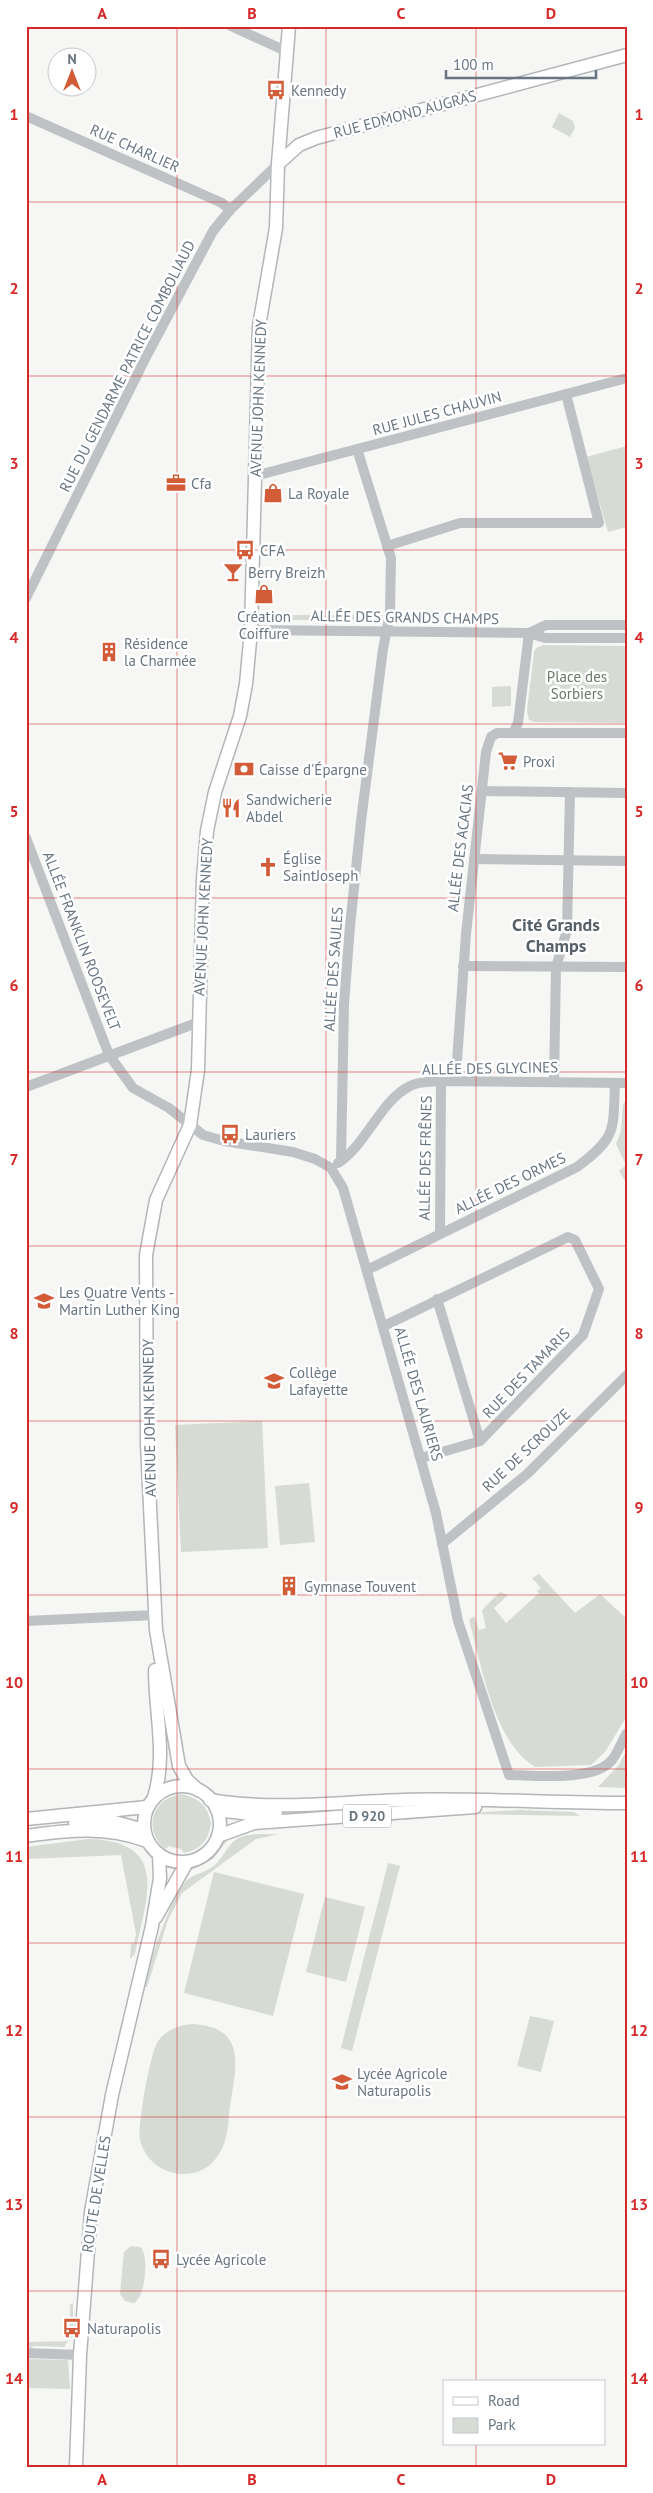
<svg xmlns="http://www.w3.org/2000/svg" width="653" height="2493" viewBox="0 0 653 2493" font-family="'PT Sans',sans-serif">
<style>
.green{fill:#d6dbd3}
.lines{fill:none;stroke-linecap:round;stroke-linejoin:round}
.major-casing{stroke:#b2b6b9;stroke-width:15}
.minor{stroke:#bec2c5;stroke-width:10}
.major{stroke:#fff;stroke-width:12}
.grid{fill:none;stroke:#d62828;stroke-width:1;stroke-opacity:0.55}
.labels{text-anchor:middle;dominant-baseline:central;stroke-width:5;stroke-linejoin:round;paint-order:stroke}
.shield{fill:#fff;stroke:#959fa8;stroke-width:1}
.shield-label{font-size:14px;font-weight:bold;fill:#687682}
.poi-label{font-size:15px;fill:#687682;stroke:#fff;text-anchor:start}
.street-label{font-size:15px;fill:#687682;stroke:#fff}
.park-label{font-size:15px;fill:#6a7a66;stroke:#fff}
.quarter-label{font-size:18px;font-weight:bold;fill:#556068;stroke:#fff}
.neatline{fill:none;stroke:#d62828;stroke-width:2}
.grid-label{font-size:16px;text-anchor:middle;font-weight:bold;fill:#d62828}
</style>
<rect width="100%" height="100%" fill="#f6f6f4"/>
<g class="green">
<path d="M 559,113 L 573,121 L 575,128 L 570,137 L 552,127 Z"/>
<path d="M 627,446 L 627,527 L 608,532 L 586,457 Z"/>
<path d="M 256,613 L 269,613 L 269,616 L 263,624 L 256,620 Z"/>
<path d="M 278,615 L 383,615 L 382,620 L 273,620 Z"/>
<path d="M 543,645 L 627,646 L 627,723 L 534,722 L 529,720 L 527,711 L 534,652 L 536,648 Z"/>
<path d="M 511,686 L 511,706 L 492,707 L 492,687 Z"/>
<path d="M 627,1100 L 627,1184 L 619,1171 L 626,1165 L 616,1144 L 621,1131 L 623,1104 Z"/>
<path d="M 262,1421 L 268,1548 L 181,1552 L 175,1425 Z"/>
<path d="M 309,1483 L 315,1542 L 280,1545 L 275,1486 Z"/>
<path d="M 539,1574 L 575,1613 L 600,1594 L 627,1619 L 627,1716 L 605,1752 L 591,1765 L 535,1767 C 493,1741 482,1666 469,1620 L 474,1616 L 479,1630 L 486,1628 L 482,1610 L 500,1592 L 508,1595 L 494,1608 L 506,1623 L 539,1593 L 537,1591 L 541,1588 L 532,1578 Z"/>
<path d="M 627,1750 L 627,1788 L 598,1787 L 618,1766 Z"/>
<path d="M 181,1794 C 198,1797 208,1806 211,1823 C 209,1840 200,1850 184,1853 L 181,1849 L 169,1846 L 165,1849 C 143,1830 151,1799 181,1794 Z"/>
<path d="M 520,1810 L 574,1812 L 580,1816 L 471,1814 L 405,1820 L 405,1817 Z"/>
<path d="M 401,1817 L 402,1820 L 247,1830 L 259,1827 Z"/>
<path d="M 280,1834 L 256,1839 L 182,1893 L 168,1920 L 147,1987 L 144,1987 C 149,1964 170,1898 186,1881 C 194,1873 207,1873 216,1864 C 222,1858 226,1849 232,1843 C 243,1831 265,1835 280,1834 Z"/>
<path d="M 229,1835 L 230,1837 L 213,1859 L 189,1871 L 188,1869 C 212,1861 213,1851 229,1835 Z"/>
<path d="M 88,1839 C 172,1841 146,1899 135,1954 L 130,1959 L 131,1944 L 134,1943 L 136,1934 L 121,1855 L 26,1859 L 26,1847 Z"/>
<path d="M 388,1863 L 400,1866 L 352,2051 L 341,2048 Z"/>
<path d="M 214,1872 L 304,1894 L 273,2016 L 184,1993 Z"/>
<path d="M 325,1897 L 365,1907 L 346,1982 L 306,1972 Z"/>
<path d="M 530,2016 L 554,2021 L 541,2072 L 517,2066 Z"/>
<path d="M 192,2024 C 248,2027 236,2067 230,2106 C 228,2123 228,2143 217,2157 C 200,2182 161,2178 146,2154 C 144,2150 141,2145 140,2140 C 137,2127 150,2055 157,2043 C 165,2030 177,2026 192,2024 Z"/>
<path d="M 131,2246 L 140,2247 C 150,2255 145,2297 134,2303 L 125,2301 L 120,2294 L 124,2252 Z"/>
<path d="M 73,2303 L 73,2336 L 65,2345 L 65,2347 L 34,2346 L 31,2348 L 26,2346 L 26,2342 L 70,2341 L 70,2305 Z"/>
<path d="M 26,2359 L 68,2360 L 70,2389 L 26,2388 Z"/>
</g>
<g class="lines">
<defs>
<g id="major">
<path d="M 278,164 L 299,145 L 316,138 L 627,55"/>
<circle cx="182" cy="1824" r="38"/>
<path d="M 198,1790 L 187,1780 L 179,1766 L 156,1630 L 147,1444 L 146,1255 L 156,1200 L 190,1125 L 198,1070 L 203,879 L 207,831 L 215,792 L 240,716 L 246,684 L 251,630 L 259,326 L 276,228 L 278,164 L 289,26"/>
<path d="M 154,1797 C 167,1756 155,1713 155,1670"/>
<path d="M 210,1800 C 273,1811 339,1802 403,1800 C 478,1798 552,1803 627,1803"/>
<path d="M 217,1810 L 250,1814 L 276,1813"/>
<path d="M 26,1819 L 147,1807"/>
<path d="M 75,1823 L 111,1821 L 144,1830"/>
<path d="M 26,1836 C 70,1830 105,1826 147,1841"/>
<path d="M 218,1836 L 254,1823 L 475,1807"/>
<path d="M 156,1917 L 187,1862"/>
<path d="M 76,2467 L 80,2355 L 91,2212 L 112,2095 L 152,1926 L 160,1878 L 159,1855"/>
</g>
</defs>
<use href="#major" class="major-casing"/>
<g class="minor">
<path d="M 231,26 L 288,52"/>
<path d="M 26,116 L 222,203 L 230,210"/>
<path d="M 255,476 L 627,378"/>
<path d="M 387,546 L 460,523 L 599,523 L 566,394"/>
<path d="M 26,598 L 145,359 L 213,231 L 230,210 L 278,164"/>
<path d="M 251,630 L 529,633 L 545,638 L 627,638"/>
<path d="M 529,633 L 546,625 L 627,625"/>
<path d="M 513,733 L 627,733"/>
<path d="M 482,791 L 627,793"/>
<path d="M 26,838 L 109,1055 L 133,1088 L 169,1108 L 203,1135 L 224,1141 L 293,1152 L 315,1159 L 331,1168 L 343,1188 L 436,1513 L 458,1621 L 509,1775 C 535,1775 594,1782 612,1760 C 618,1752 622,1741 627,1733"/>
<path d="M 474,859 L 627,861"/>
<path d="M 463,966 L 627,967"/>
<path d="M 554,1082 L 556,967 L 567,930 L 570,792"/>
<path d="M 26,1087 L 199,1022"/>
<path d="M 341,1161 L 344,1004 L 350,926 L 361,821 L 383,649 L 390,613 L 391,558 L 357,449"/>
<path d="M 338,1163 C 367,1144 380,1101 410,1086 C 419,1081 431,1082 441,1081 L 627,1083"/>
<path d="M 440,1234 L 441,1081 L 452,1072 L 457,1061 L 466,934 L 486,752 L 491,737 L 497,733 L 513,733 L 518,723 L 529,633"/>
<path d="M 367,1270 L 577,1167 C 617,1137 613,1131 615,1083"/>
<path d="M 437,1299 L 480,1441"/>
<path d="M 384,1326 L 568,1237 L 575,1240 L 599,1289 L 583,1335 L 480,1441 L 421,1458"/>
<path d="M 442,1544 L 527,1474 L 627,1375"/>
<path d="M 26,1621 L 155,1615"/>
<path d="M 26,2353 L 80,2355"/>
</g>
<use href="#major" class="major"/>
</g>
<path class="grid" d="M 177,26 L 177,2467M 326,26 L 326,2467M 476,26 L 476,2382M 26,202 L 627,202M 26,376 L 627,376M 26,550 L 627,550M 26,724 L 627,724M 26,898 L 627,898M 26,1072 L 627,1072M 26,1246 L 627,1246M 26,1421 L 627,1421M 26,1595 L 627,1595M 26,1769 L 627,1769M 26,1943 L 627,1943M 26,2117 L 627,2117M 26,2291 L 627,2291M 476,2444 L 476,2467"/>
<defs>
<symbol id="bus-bare" viewBox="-9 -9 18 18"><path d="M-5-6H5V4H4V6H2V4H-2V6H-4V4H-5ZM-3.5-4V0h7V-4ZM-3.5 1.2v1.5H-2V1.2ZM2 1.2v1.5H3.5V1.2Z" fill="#d25c38" stroke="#fff" stroke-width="2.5" paint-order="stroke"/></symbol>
<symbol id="office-bare" viewBox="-9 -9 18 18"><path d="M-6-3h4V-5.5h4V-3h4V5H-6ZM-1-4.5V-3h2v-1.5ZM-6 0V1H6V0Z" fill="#d25c38" stroke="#fff" stroke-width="2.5" paint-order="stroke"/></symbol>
<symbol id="shop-bare" viewBox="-9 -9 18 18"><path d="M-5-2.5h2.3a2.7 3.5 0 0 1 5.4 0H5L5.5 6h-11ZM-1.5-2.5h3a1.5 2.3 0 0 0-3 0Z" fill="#d25c38" stroke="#fff" stroke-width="2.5" paint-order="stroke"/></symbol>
<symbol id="bar-bare" viewBox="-9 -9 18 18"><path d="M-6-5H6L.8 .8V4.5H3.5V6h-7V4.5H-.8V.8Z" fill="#d25c38" stroke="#fff" stroke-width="2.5" paint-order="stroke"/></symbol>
<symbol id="building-bare" viewBox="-9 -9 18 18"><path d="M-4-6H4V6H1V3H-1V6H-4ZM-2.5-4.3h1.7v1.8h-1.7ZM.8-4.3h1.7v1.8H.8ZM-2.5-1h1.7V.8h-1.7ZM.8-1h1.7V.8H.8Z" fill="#d25c38" stroke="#fff" stroke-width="2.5" paint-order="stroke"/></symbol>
<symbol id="supermarket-bare" viewBox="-9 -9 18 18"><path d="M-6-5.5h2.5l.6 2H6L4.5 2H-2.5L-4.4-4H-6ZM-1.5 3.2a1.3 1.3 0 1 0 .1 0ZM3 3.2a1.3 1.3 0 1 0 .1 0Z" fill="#d25c38" stroke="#fff" stroke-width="2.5" paint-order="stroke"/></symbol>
<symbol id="bank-bare" viewBox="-9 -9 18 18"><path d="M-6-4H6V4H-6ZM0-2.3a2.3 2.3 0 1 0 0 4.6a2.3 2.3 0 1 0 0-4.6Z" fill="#d25c38" stroke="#fff" stroke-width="2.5" paint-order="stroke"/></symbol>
<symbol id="restaurant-bare" viewBox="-9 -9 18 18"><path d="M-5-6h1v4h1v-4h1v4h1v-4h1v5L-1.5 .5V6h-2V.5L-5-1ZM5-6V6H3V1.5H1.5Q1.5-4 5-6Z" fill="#d25c38" stroke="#fff" stroke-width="2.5" paint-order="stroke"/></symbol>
<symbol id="church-bare" viewBox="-9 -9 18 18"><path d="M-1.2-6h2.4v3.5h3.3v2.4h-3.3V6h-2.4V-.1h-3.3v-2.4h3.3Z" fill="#d25c38" stroke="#fff" stroke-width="2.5" paint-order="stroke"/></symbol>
<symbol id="school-bare" viewBox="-9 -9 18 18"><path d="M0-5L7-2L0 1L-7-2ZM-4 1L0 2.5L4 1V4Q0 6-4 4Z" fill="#d25c38" stroke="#fff" stroke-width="2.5" paint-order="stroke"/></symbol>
</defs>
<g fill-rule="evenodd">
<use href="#bus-bare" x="262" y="76" width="28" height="28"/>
<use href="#office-bare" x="162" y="469" width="28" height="28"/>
<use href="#shop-bare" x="259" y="479" width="28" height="28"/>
<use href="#bus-bare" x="231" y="536" width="28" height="28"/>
<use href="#bar-bare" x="219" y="558" width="28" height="28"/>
<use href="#shop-bare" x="250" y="580" width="28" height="28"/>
<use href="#building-bare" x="95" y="638" width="28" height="28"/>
<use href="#supermarket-bare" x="494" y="747" width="28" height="28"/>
<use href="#bank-bare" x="230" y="755" width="28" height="28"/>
<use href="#restaurant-bare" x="217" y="794" width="28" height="28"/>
<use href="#church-bare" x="254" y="853" width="28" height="28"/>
<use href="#bus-bare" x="216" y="1120" width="28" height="28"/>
<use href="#school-bare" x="30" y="1287" width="28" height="28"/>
<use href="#school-bare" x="260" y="1367" width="28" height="28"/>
<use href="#building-bare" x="275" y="1572" width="28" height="28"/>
<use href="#school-bare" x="328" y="2068" width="28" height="28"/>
<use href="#bus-bare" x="147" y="2245" width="28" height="28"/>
<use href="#bus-bare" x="58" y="2314" width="28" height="28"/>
</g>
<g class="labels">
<rect class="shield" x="343" y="1804.5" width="48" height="23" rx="4"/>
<g class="shield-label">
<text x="367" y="1816">D 920</text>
</g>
<g class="poi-label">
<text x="291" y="90">Kennedy</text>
<text x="191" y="483">Cfa</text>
<text x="288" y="493">La Royale</text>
<text x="260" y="550">CFA</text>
<text x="248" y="572">Berry Breizh</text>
<text x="264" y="616" text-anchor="middle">Création<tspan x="264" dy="17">Coiffure</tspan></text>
<text x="124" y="643">Résidence<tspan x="124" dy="17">la Charmée</tspan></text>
<text x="523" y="761">Proxi</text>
<text x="259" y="769">Caisse d'Épargne</text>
<text x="246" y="799">Sandwicherie<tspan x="246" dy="17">Abdel</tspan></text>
<text x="283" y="858">Église<tspan x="283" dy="17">SaintJoseph</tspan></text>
<text x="245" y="1134">Lauriers</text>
<text x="59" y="1292">Les Quatre Vents -<tspan x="59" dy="17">Martin Luther King</tspan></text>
<text x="289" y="1372">Collège<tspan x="289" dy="17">Lafayette</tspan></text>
<text x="304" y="1586">Gymnase Touvent</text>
<text x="357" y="2073">Lycée Agricole<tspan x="357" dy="17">Naturapolis</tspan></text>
<text x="176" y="2259">Lycée Agricole</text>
<text x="87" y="2328">Naturapolis</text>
</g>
<g class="street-label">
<text transform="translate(405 114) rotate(-15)">RUE EDMOND AUGRAS</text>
<text transform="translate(135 148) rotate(24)">RUE CHARLIER</text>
<text transform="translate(127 366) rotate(-63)">RUE DU GENDARME PATRICE COMBOLIAUD</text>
<text transform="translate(258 398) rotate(-88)">AVENUE JOHN KENNEDY</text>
<text transform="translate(437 413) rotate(-15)">RUE JULES CHAUVIN</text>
<text transform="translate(405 617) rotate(1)">ALLÉE DES GRANDS CHAMPS</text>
<text transform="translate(460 848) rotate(-83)">ALLÉE DES ACACIAS</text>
<text transform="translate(203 917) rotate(-87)">AVENUE JOHN KENNEDY</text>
<text transform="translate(82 941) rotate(69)">ALLÉE FRANKLIN ROOSEVELT</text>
<text transform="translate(333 969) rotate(-86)">ALLÉE DES SAULES</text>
<text transform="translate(490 1068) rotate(-1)">ALLÉE DES GLYCINES</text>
<text transform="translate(425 1158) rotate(-89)">ALLÉE DES FRÊNES</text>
<text transform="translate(510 1183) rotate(-26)">ALLÉE DES ORMES</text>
<text transform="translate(526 1373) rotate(-46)">RUE DES TAMARIS</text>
<text transform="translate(419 1394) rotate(74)">ALLÉE DES LAURIERS</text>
<text transform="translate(149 1418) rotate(-91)">AVENUE JOHN KENNEDY</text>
<text transform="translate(526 1450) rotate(-43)">RUE DE SCROUZE</text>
<text transform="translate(96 2194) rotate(-81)">ROUTE DE VELLES</text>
</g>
<g class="park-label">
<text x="577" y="676">Place des<tspan x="577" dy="17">Sorbiers</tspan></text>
</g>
<g class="quarter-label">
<text x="556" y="924">Cité Grands<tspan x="556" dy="21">Champs</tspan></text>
</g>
</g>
<rect width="653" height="2493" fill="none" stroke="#ffffff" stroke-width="55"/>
<rect x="443" y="2380" width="162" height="65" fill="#ffffff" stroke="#c3c8cd"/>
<rect x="453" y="2397" width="25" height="8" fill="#ffffff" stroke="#c3c8cd"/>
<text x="488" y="2406" font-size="15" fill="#687682">Road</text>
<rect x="453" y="2418" width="25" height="15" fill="#d6dbd3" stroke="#c3c8cd"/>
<text x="488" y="2430" font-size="15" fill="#687682">Park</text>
<g transform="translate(72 72)"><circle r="24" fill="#ffffff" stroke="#c3c8cd"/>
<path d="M0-4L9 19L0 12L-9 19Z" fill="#d25c38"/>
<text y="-8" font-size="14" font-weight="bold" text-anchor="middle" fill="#687682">N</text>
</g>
<path d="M446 70v8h150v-8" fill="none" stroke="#687682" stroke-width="2.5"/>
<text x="453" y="70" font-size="15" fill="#687682" stroke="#ffffff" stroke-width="4" paint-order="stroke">100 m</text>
<rect x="28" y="28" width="598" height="2438" class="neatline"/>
<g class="grid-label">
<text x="102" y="19">A</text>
<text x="252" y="19">B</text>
<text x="401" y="19">C</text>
<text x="551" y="19">D</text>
<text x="14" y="120">1</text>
<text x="639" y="120">1</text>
<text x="14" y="294">2</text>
<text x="639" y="294">2</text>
<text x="14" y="469">3</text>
<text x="639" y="469">3</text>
<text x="14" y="643">4</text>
<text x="639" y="643">4</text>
<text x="14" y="817">5</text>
<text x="639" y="817">5</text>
<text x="14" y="991">6</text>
<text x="639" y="991">6</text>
<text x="14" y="1165">7</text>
<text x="639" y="1165">7</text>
<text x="14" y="1339">8</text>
<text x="639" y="1339">8</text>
<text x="14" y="1513">9</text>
<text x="639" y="1513">9</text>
<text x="14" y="1688">10</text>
<text x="639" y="1688">10</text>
<text x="14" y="1862">11</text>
<text x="639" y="1862">11</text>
<text x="14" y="2036">12</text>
<text x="639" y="2036">12</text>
<text x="14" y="2210">13</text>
<text x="639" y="2210">13</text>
<text x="14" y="2384">14</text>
<text x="639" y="2384">14</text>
<text x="102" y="2485">A</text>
<text x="252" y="2485">B</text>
<text x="401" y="2485">C</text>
<text x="551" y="2485">D</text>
</g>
</svg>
